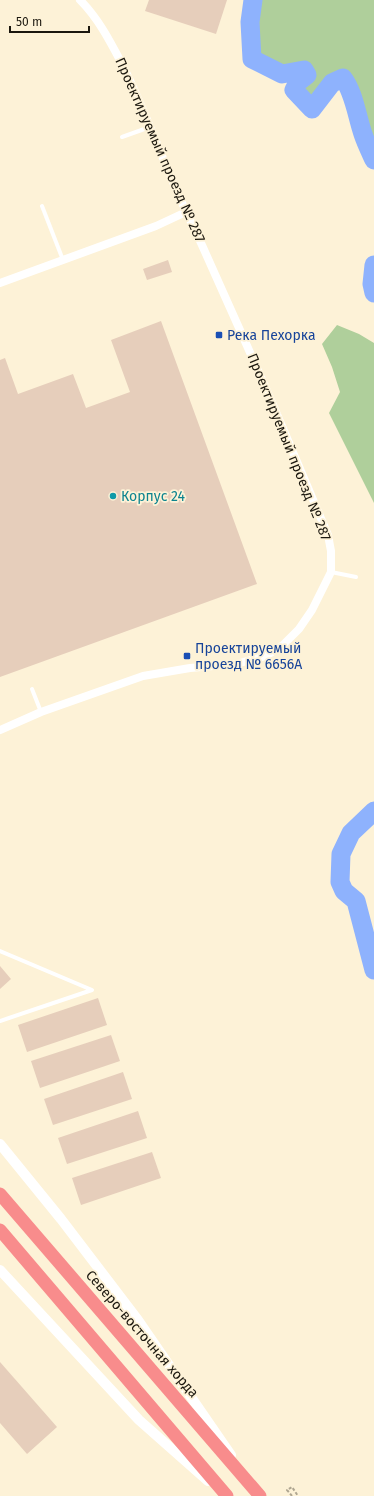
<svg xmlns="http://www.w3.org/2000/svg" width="374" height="1496" viewBox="0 0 374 1496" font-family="'Fira Sans',sans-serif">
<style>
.green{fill:#afcf9b}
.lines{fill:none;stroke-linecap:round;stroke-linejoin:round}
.river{stroke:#8eb2fd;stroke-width:19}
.building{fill:#e6cebb}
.path{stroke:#afa691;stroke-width:2;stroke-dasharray:3 2;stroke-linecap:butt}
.service{stroke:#fff;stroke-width:4}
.minor{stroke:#fff;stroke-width:8}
.tertiary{stroke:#fff;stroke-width:10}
.trunk{stroke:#f88c8c;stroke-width:13}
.transit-dot{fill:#1a4fb4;stroke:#fdf2d7;stroke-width:1.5}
.culture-dot{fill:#0f9aa8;stroke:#fdf2d7;stroke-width:1.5}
.labels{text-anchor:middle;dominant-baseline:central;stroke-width:3.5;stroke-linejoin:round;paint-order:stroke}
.street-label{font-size:14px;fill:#1b170e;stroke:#fdf2d7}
.transit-label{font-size:14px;fill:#164399;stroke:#fdf2d7;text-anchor:start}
.culture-label{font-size:14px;fill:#0d838f;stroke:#fdf2d7;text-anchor:start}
</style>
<rect width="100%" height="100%" fill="#fdf2d7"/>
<g class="green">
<path d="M 253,0 L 374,0 L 374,160 C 370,151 366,143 363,134 C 357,117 354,92 343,78 L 332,83 L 312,109 L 294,90 L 298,82 L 306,75 L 304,70 L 282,74 L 252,59 L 250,22 Z"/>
<path d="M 337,325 L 359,334 L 374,343 L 374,503 L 329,413 L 340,392 L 332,367 L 322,344 Z"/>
</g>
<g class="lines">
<g class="river">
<path d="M 253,0 L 250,22 L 252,59 L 282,74 L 304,70 L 307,75 L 298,82 L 294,90 L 312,109 L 332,83 L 343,78 C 354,92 357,117 363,134 C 366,143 370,151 374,160"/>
<path d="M 374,265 L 372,284 L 374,293"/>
<path d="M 374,811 L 351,833 L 341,854 L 340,882 L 344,891 L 356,901 L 374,970"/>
</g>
</g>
<g class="building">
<path d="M 149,0 L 227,0 L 216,34 L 145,11 Z"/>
<path d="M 168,260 L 172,272 L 147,280 L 143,269 Z"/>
<path d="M 161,321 L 257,584 L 0,677 L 0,360 L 5,358 L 18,394 L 73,374 L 86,408 L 130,392 L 111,340 Z"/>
<path d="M 0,966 L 11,979 L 0,989 Z"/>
<path d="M 98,998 L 107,1025 L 27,1052 L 18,1025 Z"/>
<path d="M 111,1035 L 120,1061 L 40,1088 L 31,1061 Z"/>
<path d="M 123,1072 L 132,1099 L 53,1125 L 44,1099 Z"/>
<path d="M 138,1111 L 147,1138 L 67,1164 L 58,1138 Z"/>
<path d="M 152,1152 L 161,1178 L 81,1205 L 72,1178 Z"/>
<path d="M 0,1362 L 57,1427 L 27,1454 L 0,1423 Z"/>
</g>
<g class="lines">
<path class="path" d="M 292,1496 L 287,1490 L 292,1487 L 298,1496"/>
<g class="service">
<path d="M 122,137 L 150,127"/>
<path d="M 42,206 L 63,260"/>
<path d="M 331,572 L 356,577"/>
<path d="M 32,689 L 41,712"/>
<path d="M 0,951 L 92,990 L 0,1021"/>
</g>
<g class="minor">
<path d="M 0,283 L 156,226 L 186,212"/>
<path d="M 0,730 L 41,712 L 143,676 L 190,668 L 236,664 L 266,656 L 283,645 L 299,629 L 312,610 L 331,572 L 331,551 L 328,535 L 265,386 L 197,234 C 168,179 150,119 122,64 C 110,41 98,18 80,0"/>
</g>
<g class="tertiary">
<path d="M 0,1144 L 61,1219 L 138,1320 L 231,1455"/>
<path d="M 0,1270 L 139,1420 L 208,1481"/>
</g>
<g class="trunk">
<path d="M 0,1194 L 260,1496"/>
<path d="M 0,1230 L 227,1496"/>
</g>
</g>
<g class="transit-dot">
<rect x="215" y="331" width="8" height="8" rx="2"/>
<rect x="183" y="652" width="8" height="8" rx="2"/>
</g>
<circle class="culture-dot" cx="113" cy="496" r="4"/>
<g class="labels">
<g class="street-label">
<text transform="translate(160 150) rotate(66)">Проектируемый проезд № 287</text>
<text transform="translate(289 447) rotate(68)">Проектируемый проезд № 287</text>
<text transform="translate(142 1334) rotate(49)">Северо-восточная хорда</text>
</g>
<g class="transit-label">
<text x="227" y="335">Река Пехорка</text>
<text x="195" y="648">Проектируемый<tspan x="195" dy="16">проезд № 6656А</tspan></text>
</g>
<g class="culture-label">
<text x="121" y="496">Корпус 24</text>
</g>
</g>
<path d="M10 26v6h79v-6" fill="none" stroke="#1b170e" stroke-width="2"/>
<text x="16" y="26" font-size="12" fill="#1b170e" stroke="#fdf2d7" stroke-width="3" paint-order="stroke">50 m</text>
</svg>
